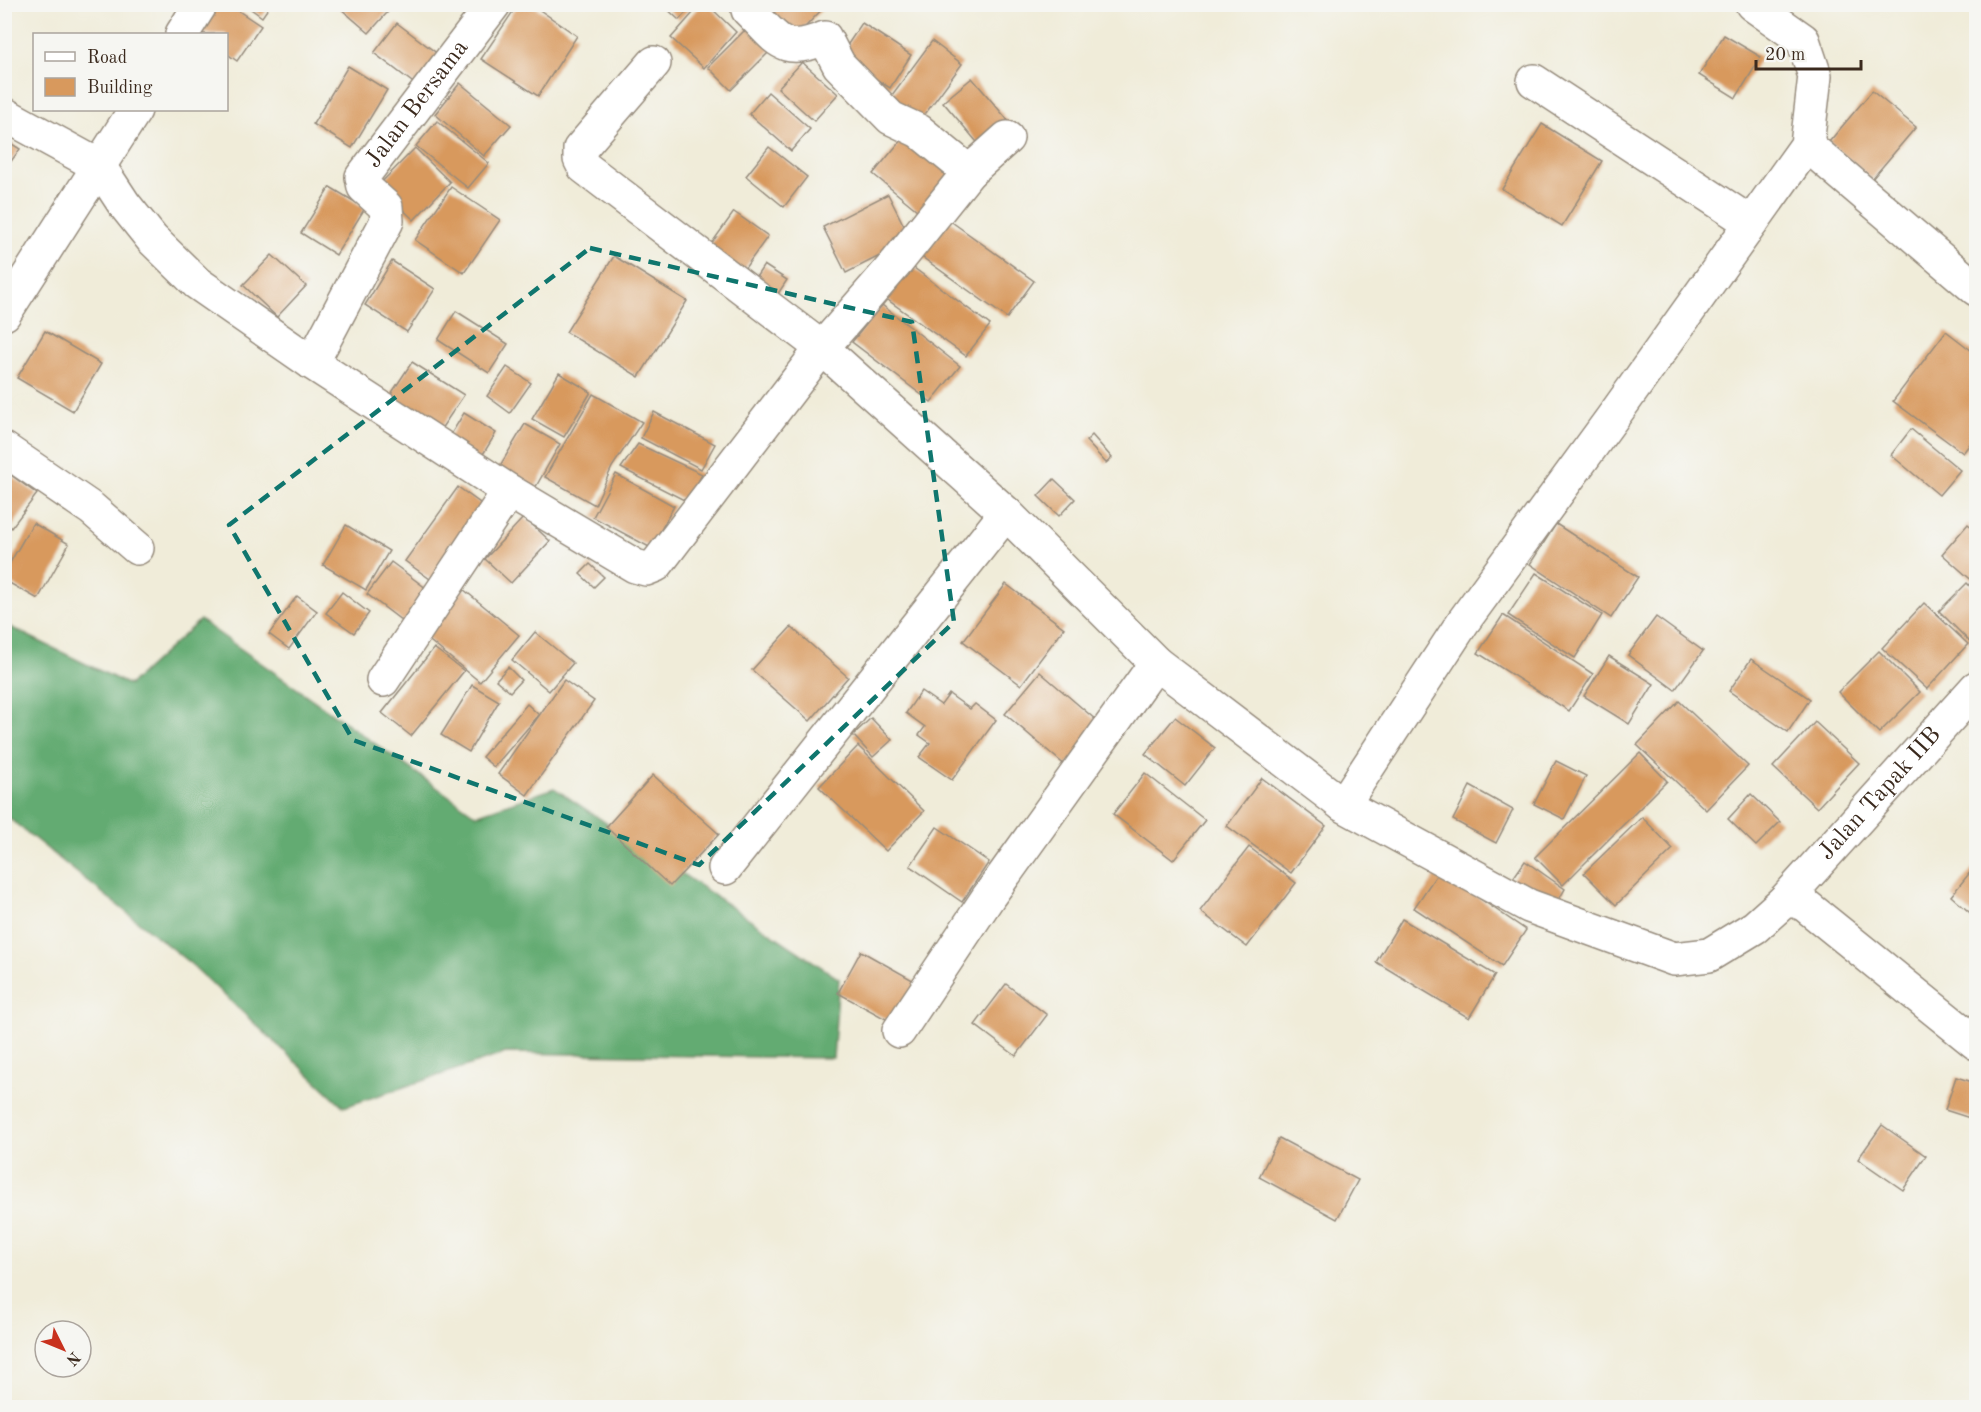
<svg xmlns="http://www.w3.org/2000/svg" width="1981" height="1412" viewBox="0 0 1981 1412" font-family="'Old Standard TT',serif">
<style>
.forest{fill:#63ab72;stroke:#4f6a48;stroke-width:1.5}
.building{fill:#d8995d}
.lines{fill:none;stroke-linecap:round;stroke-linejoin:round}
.minor-casing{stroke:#968b7c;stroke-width:36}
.minor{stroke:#fff;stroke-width:33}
.marked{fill:none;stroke:#0f766e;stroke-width:4.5;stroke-dasharray:12 8;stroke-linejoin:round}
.labels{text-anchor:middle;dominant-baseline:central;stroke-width:6;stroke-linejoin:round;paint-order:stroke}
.street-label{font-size:24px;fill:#3b2a1e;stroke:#f6f6f2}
</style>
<rect width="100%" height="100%" fill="#f6f6f2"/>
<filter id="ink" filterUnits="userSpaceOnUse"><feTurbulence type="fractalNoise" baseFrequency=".0167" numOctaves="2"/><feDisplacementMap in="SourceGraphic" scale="12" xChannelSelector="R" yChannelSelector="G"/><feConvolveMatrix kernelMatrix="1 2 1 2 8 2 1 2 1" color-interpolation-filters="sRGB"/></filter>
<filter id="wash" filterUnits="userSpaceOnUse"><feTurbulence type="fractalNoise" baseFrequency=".008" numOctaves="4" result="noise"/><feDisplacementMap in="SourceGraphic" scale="24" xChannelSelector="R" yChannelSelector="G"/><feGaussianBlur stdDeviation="1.35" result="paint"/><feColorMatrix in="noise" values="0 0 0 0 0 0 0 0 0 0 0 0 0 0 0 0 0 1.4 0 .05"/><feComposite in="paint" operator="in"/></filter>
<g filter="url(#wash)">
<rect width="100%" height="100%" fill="#f0ecd9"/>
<path class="forest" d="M 200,620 L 476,815 L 554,788 L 839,979 L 833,1058 L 506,1053 L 344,1107 L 191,964 L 5,815 L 4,624 L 129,685 Z"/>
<g id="blocks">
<g class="building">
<path d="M 218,4 L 228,4 L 261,26 L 237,61 L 226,53 L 226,34 L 198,34 Z"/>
<path d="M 244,4 L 271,4 L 262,17 Z"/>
<path d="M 341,4 L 395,4 L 369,33 L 339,7 Z"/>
<path d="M 518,4 L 531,4 L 577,36 L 538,96 L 481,59 Z"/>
<path d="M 662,4 L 694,4 L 679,20 Z"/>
<path d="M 701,4 L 707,4 L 736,32 L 704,68 L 671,38 Z"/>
<path d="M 773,4 L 827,4 L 790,43 L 762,16 Z"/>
<path d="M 397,23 L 447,61 L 424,91 L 374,53 Z"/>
<path d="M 862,23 L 911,55 L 890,88 L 840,56 Z"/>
<path d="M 751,24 L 774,47 L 731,90 L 708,67 Z"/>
<path d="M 1724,35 L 1761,57 L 1736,98 L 1699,75 Z"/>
<path d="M 932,41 L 962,64 L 917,125 L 886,103 Z"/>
<path d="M 802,62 L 838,94 L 814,121 L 778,88 Z"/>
<path d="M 348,66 L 387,90 L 352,148 L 313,124 Z"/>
<path d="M 972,78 L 1011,124 L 982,148 L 943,102 Z"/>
<path d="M 460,83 L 511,125 L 484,156 L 435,114 Z"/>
<path d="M 1872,91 L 1916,127 L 1872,179 L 1829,142 Z"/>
<path d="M 768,92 L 810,129 L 791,151 L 749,114 Z"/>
<path d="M 437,121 L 489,163 L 468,188 L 416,146 Z"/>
<path d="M 1542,124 L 1602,161 L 1562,226 L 1502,189 Z"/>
<path d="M 907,133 L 957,175 L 923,215 L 873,174 Z"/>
<path d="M 4,139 L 20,149 L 4,171 Z"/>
<path d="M 769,147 L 807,177 L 784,207 L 746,176 Z"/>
<path d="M 415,148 L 450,182 L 414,220 L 378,186 Z"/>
<path d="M 330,187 L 365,208 L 336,255 L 301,233 Z"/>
<path d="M 451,187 L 500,220 L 464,273 L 415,240 Z"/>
<path d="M 888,194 L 911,240 L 846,273 L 823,227 Z"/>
<path d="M 734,212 L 768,236 L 740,275 L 706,251 Z"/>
<path d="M 949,220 L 1034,281 L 1007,318 L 922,257 Z"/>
<path d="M 272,255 L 306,286 L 277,317 L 243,285 Z"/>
<path d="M 614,256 L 687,301 L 639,377 L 566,332 Z"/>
<path d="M 392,261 L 435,289 L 407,332 L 365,305 Z"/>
<path d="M 906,262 L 990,325 L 966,356 L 881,295 Z"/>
<path d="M 764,265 L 787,280 L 772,303 L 749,288 Z"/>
<path d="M 882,305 L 960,366 L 931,402 L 852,342 Z"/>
<path d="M 456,311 L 508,344 L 489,373 L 438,340 Z"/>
<path d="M 45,331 L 101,364 L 73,411 L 17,378 Z"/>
<path d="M 1946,331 L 1976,354 L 1976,436 L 1963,453 L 1893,401 Z"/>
<path d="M 412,362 L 464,395 L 441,429 L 389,397 Z"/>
<path d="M 507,367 L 531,383 L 510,413 L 487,396 Z"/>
<path d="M 559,373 L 591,392 L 564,437 L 532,419 Z"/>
<path d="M 593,394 L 642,422 L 612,467 L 595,505 L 545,477 Z"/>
<path d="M 654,412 L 715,444 L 701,469 L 641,438 Z"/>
<path d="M 464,413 L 496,433 L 477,464 L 445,444 Z"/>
<path d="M 525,424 L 560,444 L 534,490 L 498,469 Z"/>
<path d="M 1911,429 L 1960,470 L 1939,495 L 1891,455 Z"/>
<path d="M 1092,435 L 1112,458 L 1106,463 L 1086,441 Z"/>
<path d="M 638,444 L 702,474 L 688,502 L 621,468 Z"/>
<path d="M 4,470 L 37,494 L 11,528 L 4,523 Z"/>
<path d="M 616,474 L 674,506 L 651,548 L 593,517 Z"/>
<path d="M 1054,479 L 1075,499 L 1059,516 L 1038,496 Z"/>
<path d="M 458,487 L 491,511 L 437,584 L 405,561 Z"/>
<path d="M 524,517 L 550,541 L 511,583 L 485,559 Z"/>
<path d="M 33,523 L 69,544 L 38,599 L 4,580 L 4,573 Z"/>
<path d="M 1556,524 L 1638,577 L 1611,618 L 1530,564 Z"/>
<path d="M 1968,524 L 1976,531 L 1976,584 L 1942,554 Z"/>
<path d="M 346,525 L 389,551 L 366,590 L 323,565 Z"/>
<path d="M 391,562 L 435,595 L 410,627 L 367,594 Z"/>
<path d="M 590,564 L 604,577 L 594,587 L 580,574 Z"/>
<path d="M 1536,573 L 1602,615 L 1575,658 L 1508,615 Z"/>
<path d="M 1967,583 L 1976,593 L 1976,648 L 1939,611 Z"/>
<path d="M 1006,584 L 1064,628 L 1021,685 L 963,641 Z"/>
<path d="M 463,589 L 519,635 L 480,682 L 425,637 Z"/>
<path d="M 342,592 L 369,613 L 354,633 L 326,613 Z"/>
<path d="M 297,596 L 317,611 L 289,649 L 269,634 Z"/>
<path d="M 1924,603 L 1968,644 L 1927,689 L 1882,648 Z"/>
<path d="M 1503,615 L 1593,674 L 1569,711 L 1478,653 Z"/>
<path d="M 1656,617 L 1703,651 L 1675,690 L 1628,655 Z"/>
<path d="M 791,627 L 848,677 L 810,721 L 752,670 Z"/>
<path d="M 535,632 L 573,663 L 549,691 L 512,660 Z"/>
<path d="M 434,648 L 464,671 L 411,736 L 382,713 Z"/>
<path d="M 1879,651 L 1920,692 L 1879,733 L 1838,692 Z"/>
<path d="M 1609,656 L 1654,684 L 1629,724 L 1584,696 Z"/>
<path d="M 1751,659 L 1810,699 L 1788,732 L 1729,691 Z"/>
<path d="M 508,667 L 521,680 L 510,692 L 496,680 Z"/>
<path d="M 1040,672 L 1103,726 L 1067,767 L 1005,714 Z"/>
<path d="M 564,680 L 594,701 L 527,795 L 498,774 Z"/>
<path d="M 472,685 L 499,701 L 469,752 L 441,735 Z"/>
<path d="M 921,691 L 941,705 L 949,694 L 970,709 L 975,704 L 996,720 L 952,780 L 919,757 L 930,743 L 919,735 L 925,727 L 906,713 Z"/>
<path d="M 1679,701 L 1748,766 L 1706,810 L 1637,745 Z"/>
<path d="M 527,704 L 539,715 L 494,767 L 482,757 Z"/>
<path d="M 1175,717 L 1215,748 L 1185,786 L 1145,754 Z"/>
<path d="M 871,718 L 892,740 L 873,757 L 853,735 Z"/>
<path d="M 1815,722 L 1859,763 L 1817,808 L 1773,767 Z"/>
<path d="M 858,746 L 924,811 L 886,851 L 819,787 Z"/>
<path d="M 1640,753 L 1667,781 L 1563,885 L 1535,857 Z"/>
<path d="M 1556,761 L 1586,776 L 1564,819 L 1534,804 Z"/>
<path d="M 1145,773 L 1205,820 L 1173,860 L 1113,814 Z"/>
<path d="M 653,775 L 719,834 L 670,886 L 606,827 Z"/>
<path d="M 1262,778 L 1326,826 L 1291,873 L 1227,826 Z"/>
<path d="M 1470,786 L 1513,810 L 1496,843 L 1453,820 Z"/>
<path d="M 1751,794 L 1780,822 L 1756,846 L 1728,819 Z"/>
<path d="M 1642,817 L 1673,849 L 1616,905 L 1584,873 Z"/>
<path d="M 937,827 L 989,862 L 962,902 L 910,866 Z"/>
<path d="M 1249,847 L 1296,883 L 1247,947 L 1200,911 Z"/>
<path d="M 1525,861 L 1565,889 L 1554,908 L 1509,884 Z"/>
<path d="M 1976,865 L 1976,918 L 1951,896 Z"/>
<path d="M 1439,871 L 1526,930 L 1502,966 L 1414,908 Z"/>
<path d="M 1402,919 L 1495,975 L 1469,1018 L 1376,962 Z"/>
<path d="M 861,951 L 918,983 L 895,1024 L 838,993 Z"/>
<path d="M 1006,984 L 1047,1015 L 1016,1056 L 975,1025 Z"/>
<path d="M 1956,1077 L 1976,1083 L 1976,1120 L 1945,1110 Z"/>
<path d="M 1882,1125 L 1926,1156 L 1903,1190 L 1858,1159 Z"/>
<path d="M 1279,1138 L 1358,1180 L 1337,1219 L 1259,1177 Z"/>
</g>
</g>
</g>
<g filter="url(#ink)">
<use href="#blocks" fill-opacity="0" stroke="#968b7c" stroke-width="1.5"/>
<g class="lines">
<defs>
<g id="minor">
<path d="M 748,10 C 778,39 781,56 825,38 L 839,65 L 891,118 L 919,131 L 969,172"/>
<path d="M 182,34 L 201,4"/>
<path d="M 654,63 L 580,149 L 580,159 L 584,167 L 822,348 L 897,262 L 969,172 L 1007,138"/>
<path d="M 1534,81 L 1751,223"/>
<path d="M 4,114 L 99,166 L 124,204 L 152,239 L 197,283 L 312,363 L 509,491 L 635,566 L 646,569 L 656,565 L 822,348 L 1006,513 L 1156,663"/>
<path d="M 1807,145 L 1976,289"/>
<path d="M 4,314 L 135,110"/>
<path id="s1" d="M 312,363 L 387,221 L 386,207 L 364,187 L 362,177 L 494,4"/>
<path d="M 4,449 L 92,509 L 137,548"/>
<path d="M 383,680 L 509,491"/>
<path d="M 1343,805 L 1463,622 L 1615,414 L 1807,145 L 1815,76 L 1803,40 L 1752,4"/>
<path d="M 725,868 L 1006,513"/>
<path id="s2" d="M 1784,901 L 1976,688"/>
<path d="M 899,1031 L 989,896 L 1156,663 L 1343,805 L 1529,906 L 1674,959 L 1709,955 L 1755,927 L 1784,901 L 1796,901 L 1805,905 L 1976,1043"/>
</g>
</defs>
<use href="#minor" class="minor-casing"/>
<use href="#minor" class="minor"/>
</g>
</g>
<path class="marked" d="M 590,248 L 912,322 L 954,622 L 699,865 L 353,740 L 229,525 Z"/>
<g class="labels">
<g class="street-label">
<text stroke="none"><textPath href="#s1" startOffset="306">Jalan Bersama</textPath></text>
<text stroke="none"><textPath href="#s2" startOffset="144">Jalan Tapak IIB</textPath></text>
</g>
</g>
<rect width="1981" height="1412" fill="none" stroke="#f6f6f2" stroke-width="24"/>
<rect x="33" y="33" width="195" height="78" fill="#f6f6f2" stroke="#aba49d" stroke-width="1.5"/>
<rect x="45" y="52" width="30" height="9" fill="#ffffff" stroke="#aba49d" stroke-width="1.5"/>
<text x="87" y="63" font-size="18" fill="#3b2a1e">Road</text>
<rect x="45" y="78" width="30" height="18" fill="#d8995d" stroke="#aba49d" stroke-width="1.5"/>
<text x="87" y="93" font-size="18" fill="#3b2a1e">Building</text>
<g transform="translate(63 1349) rotate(133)"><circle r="28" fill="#f6f6f2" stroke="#aba49d" stroke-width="1.5"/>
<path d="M0-4.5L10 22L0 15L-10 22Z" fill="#c8321e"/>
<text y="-9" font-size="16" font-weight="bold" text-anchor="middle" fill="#3b2a1e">N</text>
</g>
<path d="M1756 60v9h105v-9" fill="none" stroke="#3b2a1e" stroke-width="3"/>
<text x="1765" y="60" font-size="18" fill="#3b2a1e" stroke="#f6f6f2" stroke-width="4.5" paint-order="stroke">20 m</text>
</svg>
